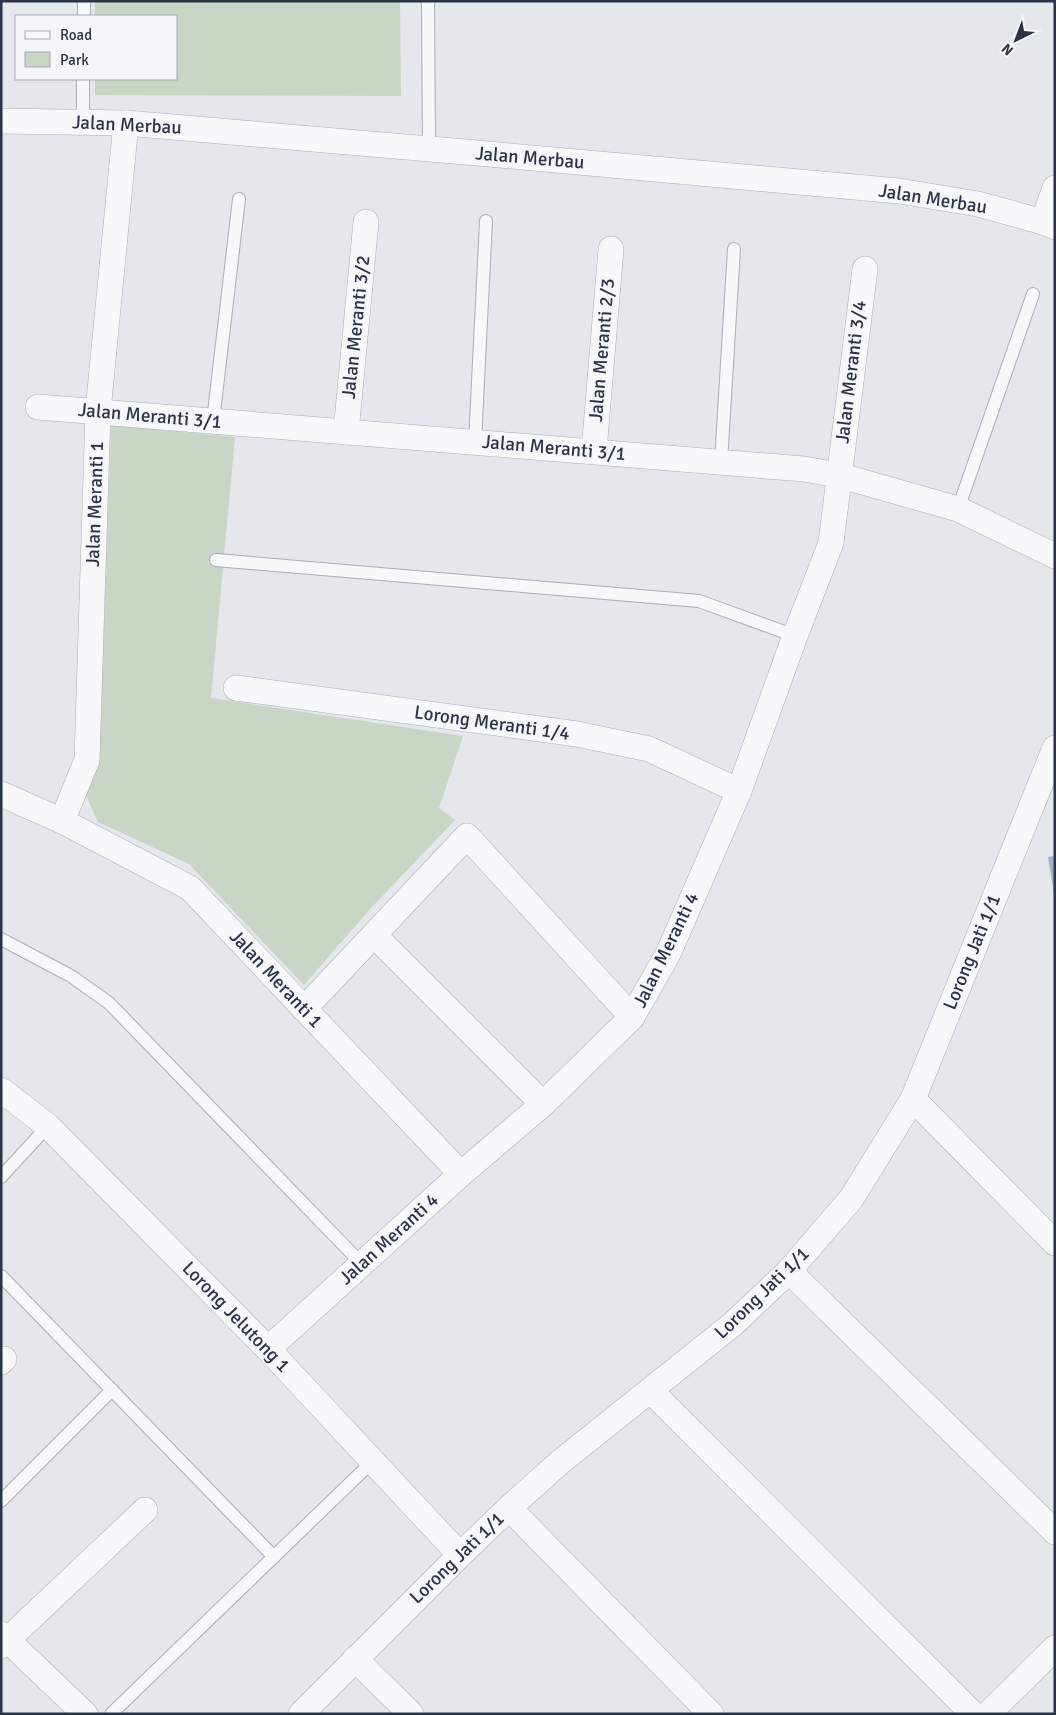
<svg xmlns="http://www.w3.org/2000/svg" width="1056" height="1715" viewBox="0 0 1056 1715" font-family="Signika,sans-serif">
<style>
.green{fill:#c9d6c5}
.water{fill:#9fb4cc}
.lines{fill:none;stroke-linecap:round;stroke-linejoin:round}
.service-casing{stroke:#a9aeb7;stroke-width:14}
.minor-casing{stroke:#a9aeb7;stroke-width:26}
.service{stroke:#f7f8fa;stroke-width:12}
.minor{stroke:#f7f8fa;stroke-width:25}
.labels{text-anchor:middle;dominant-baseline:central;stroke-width:4;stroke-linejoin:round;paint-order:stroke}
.street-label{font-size:19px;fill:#2b3445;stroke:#f4f6f9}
</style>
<rect width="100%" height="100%" fill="#e4e7ec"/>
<g class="green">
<path d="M 95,1 L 400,1 L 401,96 L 95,95 L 95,79 L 176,79 L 176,16 L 95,16 Z"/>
<path d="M 111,425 L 235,437 L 211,698 L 463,736 L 439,808 L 455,820 L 371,908 L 304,985 L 189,864 L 98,822 L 86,796 L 99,758 Z"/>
</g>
<path class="water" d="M 1055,856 L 1055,900 L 1048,857 Z"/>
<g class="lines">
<defs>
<g id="service">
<path d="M 428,1 L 429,149"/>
<path d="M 84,16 L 84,1"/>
<path d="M 83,122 L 83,79"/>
<path d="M 213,421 L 239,199"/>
<path d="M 475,442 L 486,221"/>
<path d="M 721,462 L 734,249"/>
<path d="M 958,509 L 1033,294"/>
<path d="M 216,560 L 699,601 L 795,636"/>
<path d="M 1,939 L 71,976 L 109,1003 L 362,1264"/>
<path d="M 1,1177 L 48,1126"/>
<path d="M 1,1276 L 274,1557"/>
<path d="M 1,1501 L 112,1390"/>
<path d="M 111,1714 L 374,1460"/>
</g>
<g id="minor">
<path d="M 1,121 L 126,123 L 477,153 L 899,191 L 978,204 L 1043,222 L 1055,227"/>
<path d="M 1043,222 L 1055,188"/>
<path d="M 38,407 L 804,469 L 838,475 L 958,509 L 1055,556"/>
<path d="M 346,432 L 366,222"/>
<path d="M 594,451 L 611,249"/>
<path d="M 236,688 L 577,734 L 649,749 L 739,791"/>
<path d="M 1,794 L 62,821 L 190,888 L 461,1174"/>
<path d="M 62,821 L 87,760 L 98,411 L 126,123"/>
<path d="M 374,935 L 543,1104"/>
<path d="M 304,1009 L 467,836 L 632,1017"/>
<path d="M 1,1090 L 48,1126 L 268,1349 L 460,1555"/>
<path d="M 913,1099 L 1055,1243"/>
<path d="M 789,1271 L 1055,1532"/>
<path d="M 268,1349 L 461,1174 L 543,1104 L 632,1017 L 668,954 L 739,791 L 795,636 L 831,543 L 865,269"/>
<path d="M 1,1362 L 4,1359"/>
<path d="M 651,1391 L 973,1714"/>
<path d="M 509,1508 L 711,1714"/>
<path d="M 1,1634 L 85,1714"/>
<path d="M 1,1646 L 145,1510"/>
<path d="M 355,1659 L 411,1714"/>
<path d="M 301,1714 L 460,1555 L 509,1508 L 559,1463 L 733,1324 L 789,1271 L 851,1199 L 913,1099 L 1055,748"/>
<path d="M 988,1714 L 1055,1648"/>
</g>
</defs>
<use href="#service" class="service-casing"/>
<use href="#minor" class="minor-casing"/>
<use href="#service" class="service"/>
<use href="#minor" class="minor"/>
</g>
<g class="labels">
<g class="street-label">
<text transform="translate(127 125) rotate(3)">Jalan Merbau</text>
<text transform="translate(530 158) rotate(5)">Jalan Merbau</text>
<text transform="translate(933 199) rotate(9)">Jalan Merbau</text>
<text transform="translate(356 327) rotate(-84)">Jalan Meranti 3/2</text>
<text transform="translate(602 350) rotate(-85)">Jalan Meranti 2/3</text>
<text transform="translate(851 372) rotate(-83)">Jalan Meranti 3/4</text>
<text transform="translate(150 416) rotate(5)">Jalan Meranti 3/1</text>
<text transform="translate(554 448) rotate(5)">Jalan Meranti 3/1</text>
<text transform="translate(95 504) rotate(-88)">Jalan Meranti 1</text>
<text transform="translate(492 723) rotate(8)">Lorong Meranti 1/4</text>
<text transform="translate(666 950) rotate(-64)">Jalan Meranti 4</text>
<text transform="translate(972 952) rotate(-68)">Lorong Jati 1/1</text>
<text transform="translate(276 979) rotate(47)">Jalan Meranti 1</text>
<text transform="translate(389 1239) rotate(-42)">Jalan Meranti 4</text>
<text transform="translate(762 1293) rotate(-44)">Lorong Jati 1/1</text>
<text transform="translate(236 1317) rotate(46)">Lorong Jelutong 1</text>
<text transform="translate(457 1558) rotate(-44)">Lorong Jati 1/1</text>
</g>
</g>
<rect width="1056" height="1715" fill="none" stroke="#2b3445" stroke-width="5"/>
<rect x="15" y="15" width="162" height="65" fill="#f4f6f9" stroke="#a4a8b1"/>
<rect x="25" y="31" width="25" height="8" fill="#f7f8fa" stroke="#a4a8b1"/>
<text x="60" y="40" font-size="15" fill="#2b3445">Road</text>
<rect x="25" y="52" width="25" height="15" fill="#c9d6c5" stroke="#a4a8b1"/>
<text x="60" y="65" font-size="15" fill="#2b3445">Park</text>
<g transform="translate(1016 40) rotate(222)" stroke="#f4f6f9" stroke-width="4" paint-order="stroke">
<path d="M0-4L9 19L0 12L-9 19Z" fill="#2b3445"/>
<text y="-8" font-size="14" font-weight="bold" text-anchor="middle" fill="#2b3445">N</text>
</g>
</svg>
